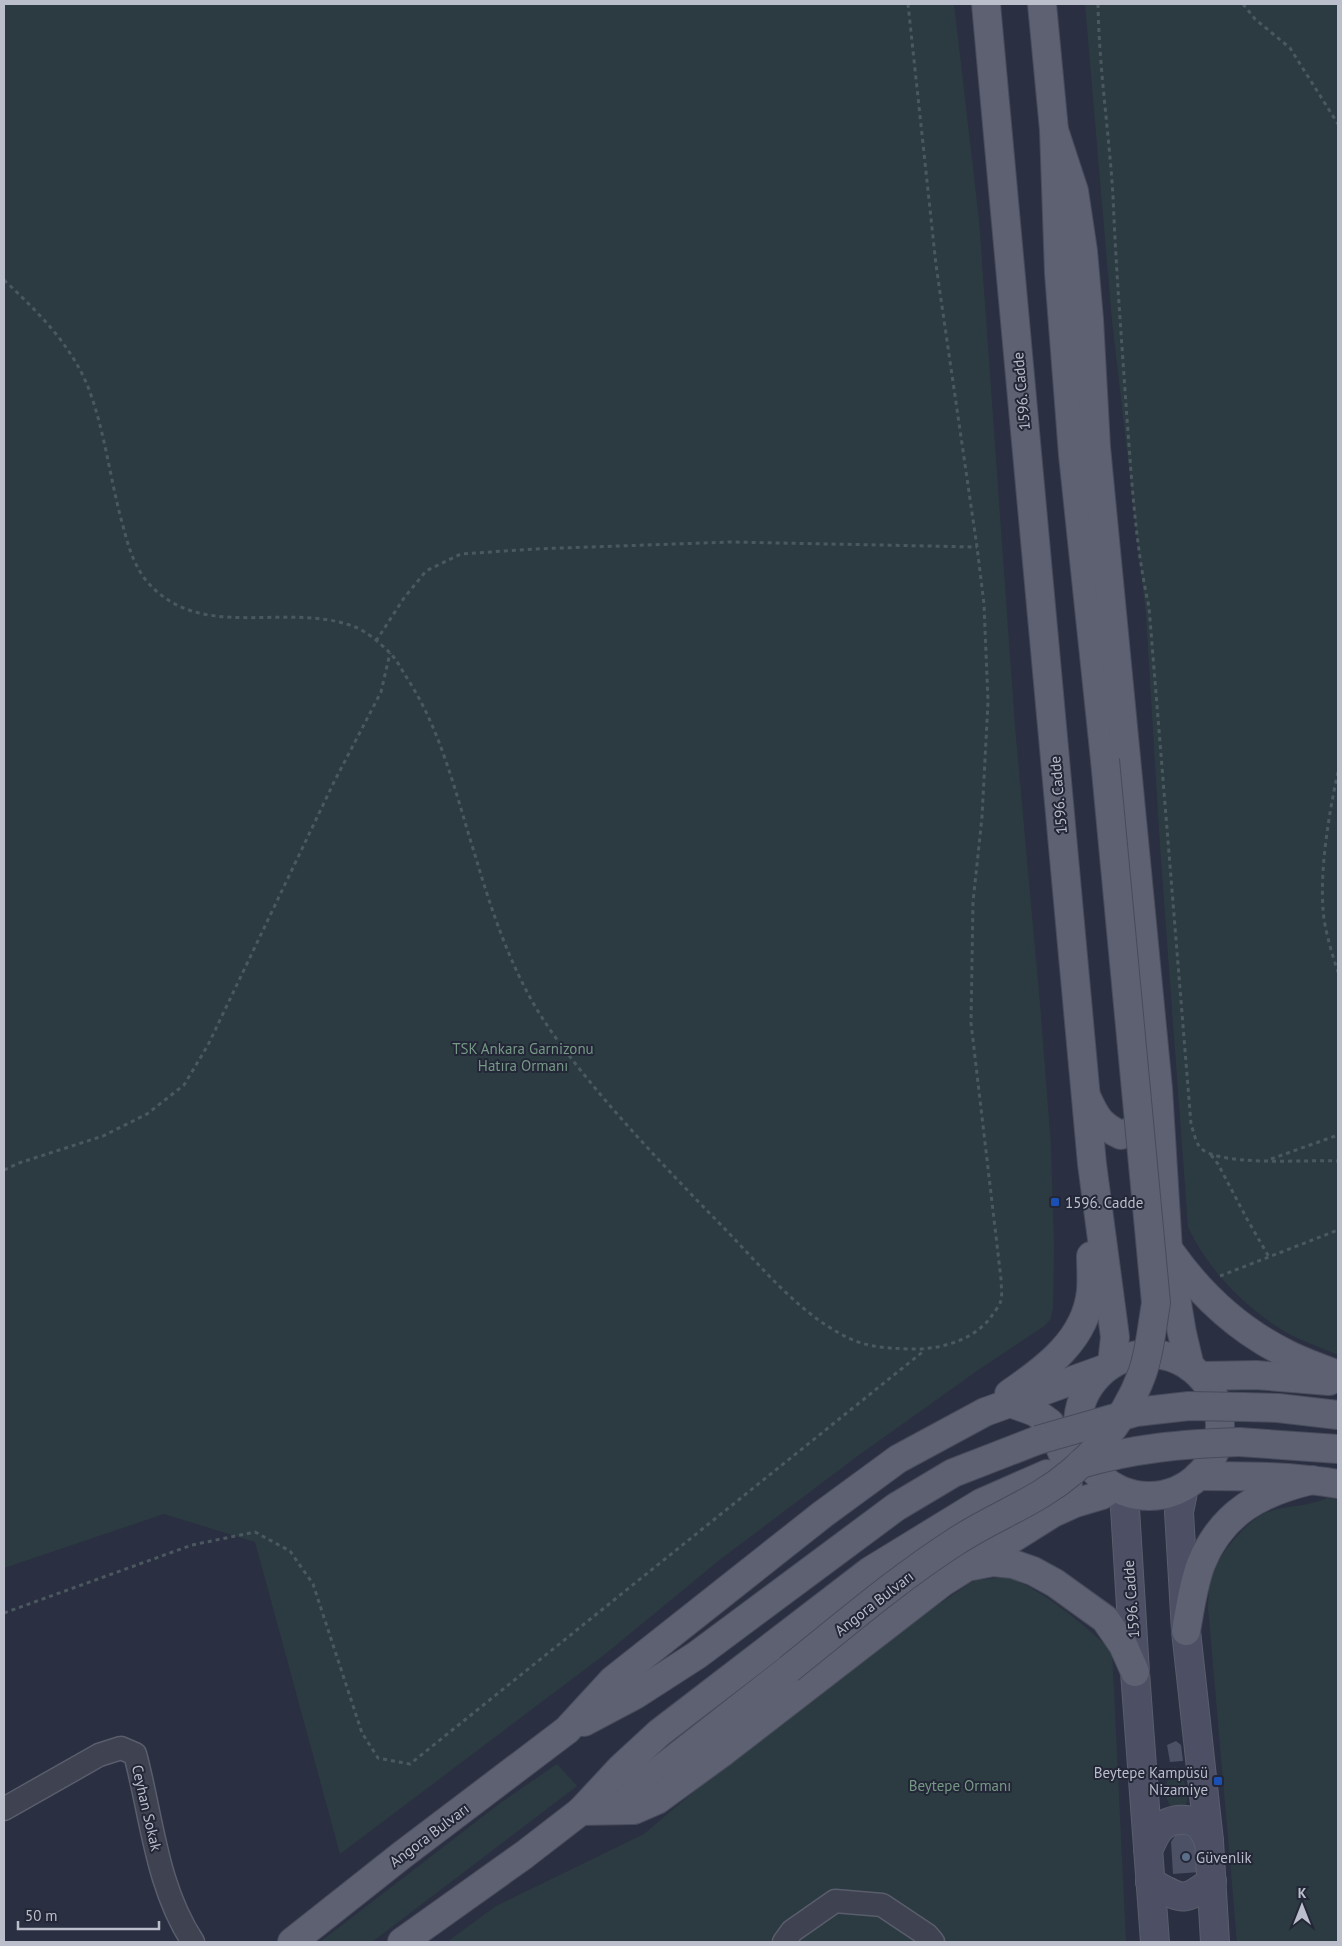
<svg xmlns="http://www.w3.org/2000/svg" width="1342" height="1946" viewBox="0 0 1342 1946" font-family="'PT Sans',sans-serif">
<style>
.green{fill:#2c3b42}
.building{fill:#4c5165}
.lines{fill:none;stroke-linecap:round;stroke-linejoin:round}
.street-casing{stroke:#595d6c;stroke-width:25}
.secondary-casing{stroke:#595d6c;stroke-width:30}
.primary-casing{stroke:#484b5b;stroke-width:30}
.path{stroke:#4b585f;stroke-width:3;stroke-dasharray:4 4;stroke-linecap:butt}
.street{stroke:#3e4251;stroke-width:22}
.secondary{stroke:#4d5064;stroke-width:28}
.primary{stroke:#5d6171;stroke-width:28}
.primary-bridge-casing{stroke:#484b5b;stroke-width:30;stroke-linecap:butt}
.primary-bridge{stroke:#5d6171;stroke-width:28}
.transit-dot{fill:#1a4fb4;stroke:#232737;stroke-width:2}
.service-dot{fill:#5c6f8a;stroke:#232737;stroke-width:2}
.labels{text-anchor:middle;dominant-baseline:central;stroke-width:4;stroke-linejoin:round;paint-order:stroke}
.street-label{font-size:15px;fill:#bbbecb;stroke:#232737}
.park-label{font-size:15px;fill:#759985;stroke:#232737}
.poi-label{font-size:15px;fill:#bbbecb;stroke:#232737;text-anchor:start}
</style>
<rect width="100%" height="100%" fill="#2a2f41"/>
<g class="green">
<path d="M 4,4 L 954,4 L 979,220 L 1015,727 L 1040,1004 L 1051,1146 L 1054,1248 L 1053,1309 L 1050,1320 L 1043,1327 L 981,1368 L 859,1455 L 722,1558 L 604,1655 L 340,1854 L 255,1542 L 164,1514 L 4,1568 Z"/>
<path d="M 1085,4 L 1338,4 L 1338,1355 C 1320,1347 1295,1339 1279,1328 C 1241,1303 1207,1268 1188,1227 L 1160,846 L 1146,615 L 1112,321 Z"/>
<path d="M 1327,1498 L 1338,1500 L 1338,1942 L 1237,1942 L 1208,1607 C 1209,1598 1208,1589 1210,1580 C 1214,1560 1248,1518 1268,1512 C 1287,1505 1308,1507 1327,1498 Z"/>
<path d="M 1009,1577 C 1048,1594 1081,1622 1112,1651 L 1126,1942 L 447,1942 L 496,1906 L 644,1834 L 783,1716 L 824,1691 L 923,1615 L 975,1580 Z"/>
<path d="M 557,1764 L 577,1786 L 372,1942 L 320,1942 L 499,1804 Z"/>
<path d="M 1175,1766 C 1183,1779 1192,1792 1185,1807 L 1172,1808 C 1160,1792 1166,1781 1175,1766 Z"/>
</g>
<g class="building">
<path d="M 1176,1741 L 1181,1745 L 1183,1761 L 1170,1762 L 1167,1745 Z"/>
<path d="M 1183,1832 L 1190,1833 L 1198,1841 L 1200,1872 L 1173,1874 L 1171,1842 L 1176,1834 Z"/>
</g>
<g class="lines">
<defs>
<g id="street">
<path d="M 4,1809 L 99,1755 L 121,1748 L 135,1754 C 152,1817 156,1886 193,1942"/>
<path d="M 784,1942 L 792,1931 L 835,1901 L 882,1905 L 927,1935 L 933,1942"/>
</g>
<g id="secondary">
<path d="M 1184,1487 L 1179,1512 L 1186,1631 L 1209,1841 L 1215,1942"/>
<path d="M 1124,1492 L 1135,1672 L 1155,1942"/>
<path d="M 1148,1849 C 1152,1843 1155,1834 1160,1829 C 1169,1818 1191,1816 1201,1827 C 1204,1831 1206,1837 1209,1841"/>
<path d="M 1150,1882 C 1183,1900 1182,1903 1212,1881"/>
</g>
<g id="primary">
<path d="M 986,4 L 1092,1164 L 1115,1337 L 1112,1364"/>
<path d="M 1042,4 L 1054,130 L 1059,273 L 1073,455 L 1105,760"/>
<path d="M 1054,130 L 1074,191 L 1083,251 L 1089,319 L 1096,447 L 1158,1089 L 1168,1250 L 1182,1333 L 1190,1367"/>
<path d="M 1087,1098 C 1096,1118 1101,1126 1121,1135 L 1137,1129 L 1149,1108"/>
<path d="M 1171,1253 C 1201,1295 1239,1330 1285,1353 C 1302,1362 1321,1368 1338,1375"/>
<circle cx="1149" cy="1425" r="71"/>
<path d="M 1201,1376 L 1256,1375 L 1329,1381"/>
<path d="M 1009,1394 C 1046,1368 1086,1340 1091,1291 C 1092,1279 1091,1267 1091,1256"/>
<path d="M 1010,1403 L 1035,1412 L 1050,1423 L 1066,1462 L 1068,1484 L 1066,1496"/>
<path d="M 1243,1407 L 1278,1408 L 1338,1415"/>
<path d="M 1239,1442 L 1338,1449"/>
<path d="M 1198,1476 C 1245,1476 1292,1476 1338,1484"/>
<path d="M 972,1566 L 993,1562 L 1013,1564 L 1033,1571 L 1055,1583 L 1105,1619 L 1123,1645 L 1135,1672"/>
<path d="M 1186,1631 C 1190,1609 1193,1585 1201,1564 C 1222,1512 1261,1492 1312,1480"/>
<path d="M 584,1722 L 635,1695 L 697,1655 L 896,1507 L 953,1473 L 1038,1440"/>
<path d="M 596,1805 L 637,1788 L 789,1669"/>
<path d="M 581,1811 L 634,1810 L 657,1800 L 723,1752 L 943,1582 L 1053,1513 L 1075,1503 L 1102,1495 L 1114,1487"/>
<path d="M 292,1942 L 402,1855 L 567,1730 L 613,1680 L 823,1514 L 898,1459 L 985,1412 L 1104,1369"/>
<path d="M 402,1942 L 524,1855 L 581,1811 L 621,1768 L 659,1733 L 870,1571 L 981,1503 L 1047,1474"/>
</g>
</defs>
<use href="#street" class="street-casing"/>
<use href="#secondary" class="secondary-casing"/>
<use href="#primary" class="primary-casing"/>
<g class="path">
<path d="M 1098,4 C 1099,68 1109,132 1113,196 C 1116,270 1122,345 1127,419 C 1132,482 1135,544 1149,607 L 1191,1124 C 1193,1130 1195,1140 1199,1146 C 1214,1168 1310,1159 1338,1161"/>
<path d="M 1243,4 L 1255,19 L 1290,48 L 1338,124"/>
<path d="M 4,280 C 40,314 76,349 92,398 C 106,439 111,484 123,526 C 128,545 133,563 145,579 C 198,645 286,600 355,627 C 366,631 380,643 388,651 C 396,658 401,669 407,678 C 442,732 456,795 475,855 C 488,899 503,945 524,986 C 544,1026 572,1060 600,1094 C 639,1140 681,1184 723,1227 C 759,1264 794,1308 839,1333 C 863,1347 882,1348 910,1349 C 938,1350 973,1341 991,1317 C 992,1315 1000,1305 1000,1303 C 1003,1297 1001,1286 1001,1279 L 971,1023 L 973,902 L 982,817 L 988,702 L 984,604 L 977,547 L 936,265 L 908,4"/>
<path d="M 376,641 L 404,598 L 426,571 L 461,554 L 534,549 L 731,542 L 977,547"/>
<path d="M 1338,772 C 1329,813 1320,867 1323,909 C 1324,928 1332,954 1338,972"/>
<path d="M 1211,1155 L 1218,1164 L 1247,1219 L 1269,1257"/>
<path d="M 1271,1159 L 1338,1135"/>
<path d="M 4,1170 L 19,1163 L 103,1136 L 147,1114 L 184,1085 L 208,1045 L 334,782 L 381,692 L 390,653"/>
<path d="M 1220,1276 L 1338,1230"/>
<path d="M 4,1613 L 192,1545 L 255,1532 L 290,1551 L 313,1584 L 362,1733 L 378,1758 L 410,1764 L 925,1350"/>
</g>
<use href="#street" class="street"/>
<use href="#secondary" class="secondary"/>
<use href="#primary" class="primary"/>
<defs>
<g id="primary-bridge">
<path d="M 1038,1440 L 1136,1412 L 1189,1406 L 1243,1407"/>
<path d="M 1080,1464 C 1135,1448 1182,1444 1239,1442"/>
<path d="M 789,1669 C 843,1626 896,1580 955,1542 C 982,1524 1013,1511 1041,1494 C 1086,1467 1124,1423 1142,1374 C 1150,1352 1152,1326 1156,1303 L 1105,760"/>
</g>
</defs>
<use href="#primary-bridge" class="primary-bridge-casing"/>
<use href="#primary-bridge" class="primary-bridge"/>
</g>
<g class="transit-dot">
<rect x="1050" y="1197" width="10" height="10" rx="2.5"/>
<rect x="1213" y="1776" width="10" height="10" rx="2.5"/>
</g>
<circle class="service-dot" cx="1186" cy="1857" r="5"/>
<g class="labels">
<g class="street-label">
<text transform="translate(1021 391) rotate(-95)">1596. Cadde</text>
<text transform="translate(1058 795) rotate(-95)">1596. Cadde</text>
<text transform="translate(1131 1599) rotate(-94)">1596. Cadde</text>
<text transform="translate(874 1603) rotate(-38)">Angora Bulvarı</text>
<text transform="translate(147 1808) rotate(77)">Ceyhan Sokak</text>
<text transform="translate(429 1835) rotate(-37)">Angora Bulvarı</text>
</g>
<g class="park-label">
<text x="523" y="1048">TSK Ankara Garnizonu<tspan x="523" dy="17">Hatıra Ormanı</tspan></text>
<text x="960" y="1785">Beytepe Ormanı</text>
</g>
<g class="poi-label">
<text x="1065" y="1202">1596. Cadde</text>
<text x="1208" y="1772" text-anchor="end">Beytepe Kampüsü<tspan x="1208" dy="17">Nizamiye</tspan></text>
<text x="1196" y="1857">Güvenlik</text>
</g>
</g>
<rect width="1342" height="1946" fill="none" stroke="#bbbecb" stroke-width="10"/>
<g transform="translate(1302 1906)" stroke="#232737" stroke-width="4" paint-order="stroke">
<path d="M0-4L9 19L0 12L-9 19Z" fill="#bbbecb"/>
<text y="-8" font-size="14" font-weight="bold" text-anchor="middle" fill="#bbbecb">K</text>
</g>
<path d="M18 1921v8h141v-8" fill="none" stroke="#bbbecb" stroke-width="2.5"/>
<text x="25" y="1921" font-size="15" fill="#bbbecb" stroke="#232737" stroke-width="4" paint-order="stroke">50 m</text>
</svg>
